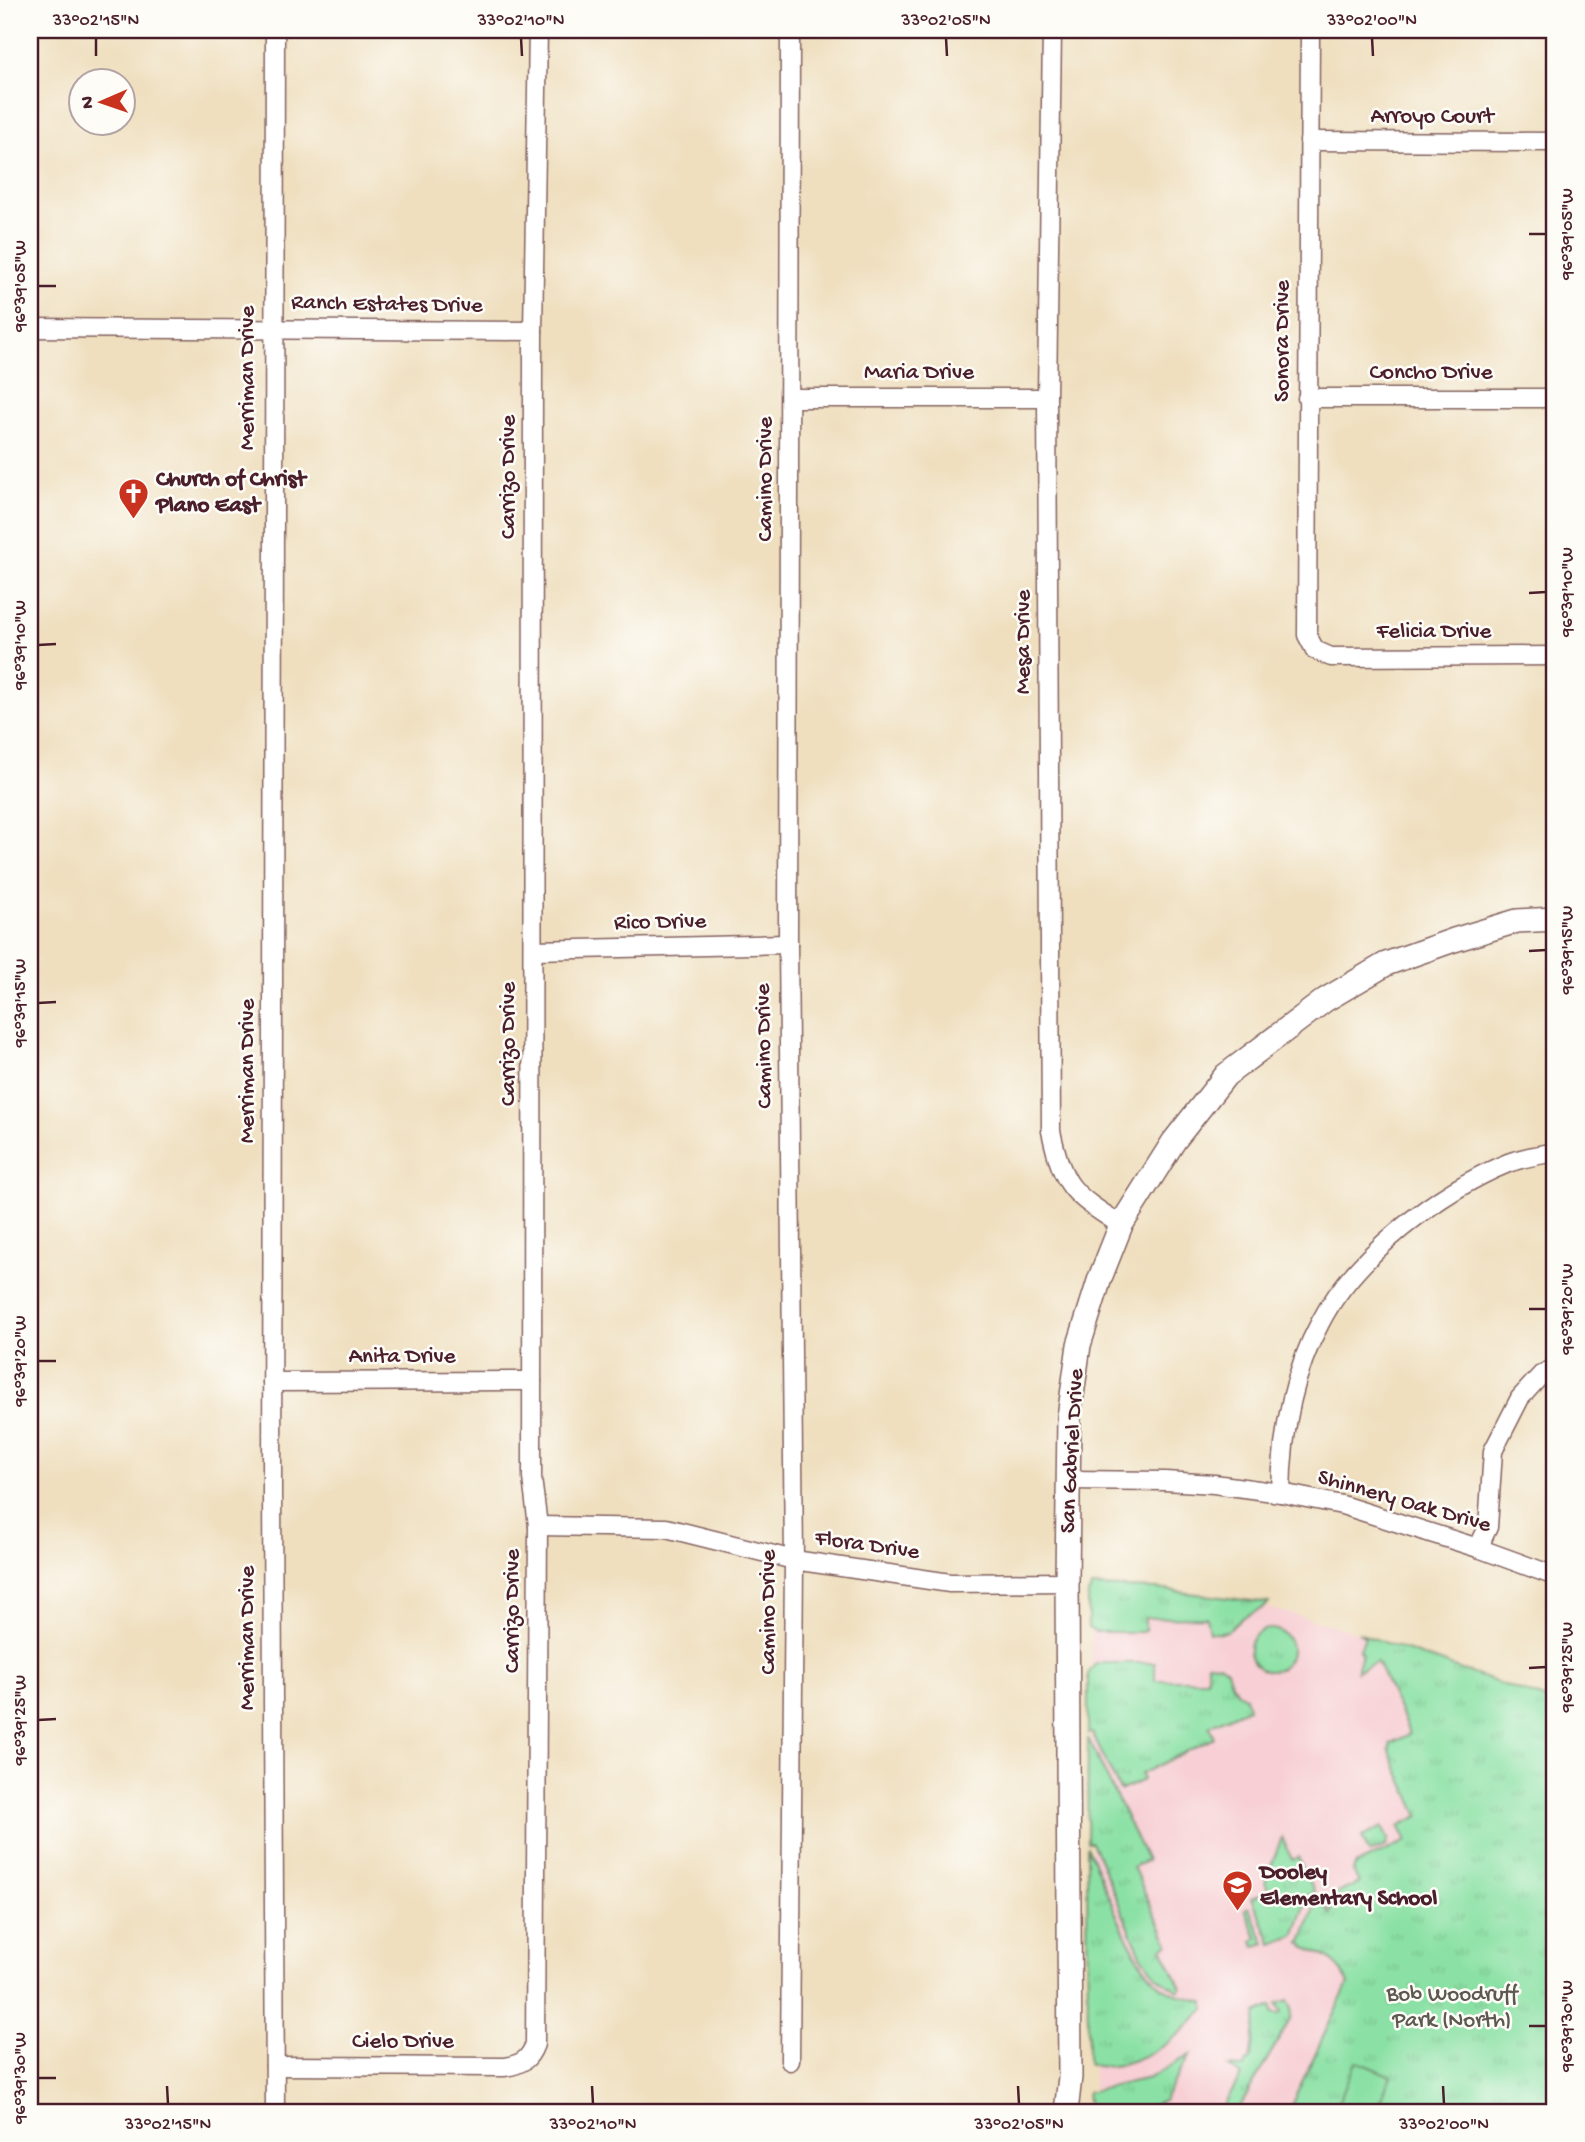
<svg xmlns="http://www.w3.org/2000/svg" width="1585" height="2142" viewBox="0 0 1585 2142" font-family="'Gochi Hand',sans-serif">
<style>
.built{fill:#f7cfd4}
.grass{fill:url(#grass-tufts);stroke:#6a8068;stroke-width:2}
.pitch{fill:#8be1a5;stroke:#6a8068;stroke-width:2}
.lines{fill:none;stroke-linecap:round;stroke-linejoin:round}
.minor-casing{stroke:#84625f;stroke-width:21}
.tertiary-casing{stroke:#84625f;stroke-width:26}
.minor{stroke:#fff;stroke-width:18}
.tertiary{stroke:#fff;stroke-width:23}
.ticks{fill:none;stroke:#4a1f2b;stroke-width:2.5}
.labels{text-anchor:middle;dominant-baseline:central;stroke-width:5;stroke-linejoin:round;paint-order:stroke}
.street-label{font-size:23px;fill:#4a1f2b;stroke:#fdfcf7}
.poi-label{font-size:23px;font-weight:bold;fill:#4a1f2b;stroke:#fdfcf7;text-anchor:start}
.park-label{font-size:23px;fill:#5e5950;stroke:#fdfcf7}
.neatline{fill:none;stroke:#4a1f2b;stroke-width:2.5}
.ticks-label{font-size:18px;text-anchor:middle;fill:#4a1f2b}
</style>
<defs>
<pattern id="grass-tufts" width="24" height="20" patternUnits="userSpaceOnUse" patternTransform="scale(1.75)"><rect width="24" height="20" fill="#8be1a5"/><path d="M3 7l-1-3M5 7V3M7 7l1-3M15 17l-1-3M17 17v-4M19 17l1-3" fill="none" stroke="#79c18e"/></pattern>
</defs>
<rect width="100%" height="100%" fill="#fdfcf7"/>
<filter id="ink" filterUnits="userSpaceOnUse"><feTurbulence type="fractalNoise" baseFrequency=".0143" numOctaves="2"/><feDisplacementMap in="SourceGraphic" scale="14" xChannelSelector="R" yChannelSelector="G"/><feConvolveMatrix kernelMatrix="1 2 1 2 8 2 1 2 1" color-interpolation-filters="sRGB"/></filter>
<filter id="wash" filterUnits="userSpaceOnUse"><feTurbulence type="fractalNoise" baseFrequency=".00686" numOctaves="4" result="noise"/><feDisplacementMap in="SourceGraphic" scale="28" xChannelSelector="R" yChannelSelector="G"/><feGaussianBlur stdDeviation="1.57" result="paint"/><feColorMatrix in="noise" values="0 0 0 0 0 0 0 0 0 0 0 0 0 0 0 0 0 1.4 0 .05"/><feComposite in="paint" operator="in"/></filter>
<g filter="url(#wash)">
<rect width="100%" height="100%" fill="#efdfbf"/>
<path class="built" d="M 1091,1591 L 1246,1602 L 1350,1630 L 1474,1673 L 1421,1828 L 1288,2112 L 1090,2112 L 1093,2100 Z"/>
<g class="grass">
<path d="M 1092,1587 L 1156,1589 L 1269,1603 C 1261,1612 1248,1612 1239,1620 C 1234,1624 1233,1629 1227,1631 C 1221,1633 1215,1632 1209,1632 L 1206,1617 L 1145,1618 L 1145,1630 L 1142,1632 L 1095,1632 L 1088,1628 L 1088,1594 Z"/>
<circle cx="1270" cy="1650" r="21"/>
<path d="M 1358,1633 L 1555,1703 L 1555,2112 L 1288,2112 L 1348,1984 C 1339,1956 1319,1956 1300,1943 L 1302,1942 L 1317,1902 L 1322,1900 L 1330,1914 L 1332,1911 L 1325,1899 L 1359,1883 L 1353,1871 L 1355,1865 L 1407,1841 L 1399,1826 L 1419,1816 L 1389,1751 L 1391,1743 L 1410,1734 L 1377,1662 L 1357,1671 L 1362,1653 L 1359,1651 L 1365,1637 Z"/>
<path d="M 1096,1663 L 1155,1663 L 1155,1680 L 1207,1680 L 1207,1663 L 1219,1664 L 1227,1670 L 1231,1683 L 1238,1693 L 1245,1697 L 1248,1708 L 1209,1726 L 1214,1738 L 1141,1774 L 1143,1780 L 1120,1791 L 1092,1733 L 1088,1734 L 1088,1674 Z"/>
<path d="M 1088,1738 L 1147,1861 L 1133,1867 L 1169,1944 L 1162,1948 L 1181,1988 L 1179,1991 L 1157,1977 L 1141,1955 L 1092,1842 L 1087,1842 Z"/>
<path d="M 1382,1827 L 1388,1839 L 1386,1846 L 1369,1853 L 1362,1837 Z"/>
<path d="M 1282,1837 L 1292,1860 L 1298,1857 L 1315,1893 L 1309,1895 L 1294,1936 L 1272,1944 L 1252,1898 L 1269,1891 L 1265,1882 Z"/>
<path d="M 1087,1846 C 1105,1883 1131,1966 1164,1988 C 1176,1996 1191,1998 1205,2002 L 1205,2009 C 1195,2018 1185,2030 1173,2039 C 1155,2053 1110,2075 1088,2063 Z"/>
<path d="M 1249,1907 L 1265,1943 L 1255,1946 L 1253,1941 L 1257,1938 L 1245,1909 Z"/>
<path d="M 1288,2000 L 1292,2009 L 1291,2018 L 1237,2112 L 1220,2112 L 1241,2076 L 1229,2067 L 1244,2068 L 1246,2061 L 1250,2061 L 1257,2013 L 1272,2006 L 1273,2014 L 1280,2015 L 1282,2012 L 1277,2004 Z"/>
<path d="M 1190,2055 L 1163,2101 L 1137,2112 L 1089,2112 L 1087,2092 L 1149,2078 Z"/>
</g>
<path class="pitch" d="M 1356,2061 L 1391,2076 L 1375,2112 L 1334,2112 Z"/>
</g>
<g filter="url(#ink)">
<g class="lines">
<defs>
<g id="minor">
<path d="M 790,30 L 788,944 L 794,1560 L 790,2061"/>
<path d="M 1052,30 L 1047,398 L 1051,1131 C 1063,1188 1073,1194 1121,1225"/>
<path d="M 1310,30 L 1307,635 L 1315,650 L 1331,657 L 1555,656"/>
<path d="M 1309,141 L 1555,142"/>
<path d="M 30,328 L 533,331"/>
<path d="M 791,398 L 1047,398"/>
<path d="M 1307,398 L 1555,398"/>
<path d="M 534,950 L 788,944"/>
<path d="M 272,1382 L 532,1381"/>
<path d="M 1069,1480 L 1165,1481 L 1214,1484 L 1281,1493 L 1342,1505 L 1478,1548 L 1555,1576"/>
<path d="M 1281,1493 C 1282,1434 1292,1375 1320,1323 C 1354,1256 1440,1191 1508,1163 C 1523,1157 1540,1155 1555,1152"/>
<path d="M 538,1526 L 666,1528 L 794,1560 L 950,1583 L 1067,1582"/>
<path d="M 1478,1548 L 1488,1527 L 1493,1451 L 1520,1398 L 1542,1374 L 1555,1368"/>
<path d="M 275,2066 L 505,2067 C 522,2064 529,2060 535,2044 L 538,1526 L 532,1478 L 533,331 L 538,30"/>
<path d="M 275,2112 L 272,1489 L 275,30"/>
</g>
<path id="tertiary" d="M 1066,2112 L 1070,2077 L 1067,1582 L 1069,1417 L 1079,1345 L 1100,1278 L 1121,1225 L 1174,1141 L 1226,1075 L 1325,1000 L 1386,964 L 1454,940 L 1517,921 L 1555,919"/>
</defs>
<use href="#minor" class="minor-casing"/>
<use href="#tertiary" class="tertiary-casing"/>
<use href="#minor" class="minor"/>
<use href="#tertiary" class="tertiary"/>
</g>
</g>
<path class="ticks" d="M 96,38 L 96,56M 521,38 L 522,56M 946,38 L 947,56M 1372,38 L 1373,56M 1529,234 L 1546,234M 38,286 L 56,286M 1529,593 L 1546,592M 38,645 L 56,644M 1529,951 L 1546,950M 38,1003 L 56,1002M 1529,1309 L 1546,1309M 38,1361 L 56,1361M 1529,1668 L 1546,1667M 38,1720 L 56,1719M 1529,2026 L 1546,2026M 38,2078 L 56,2078M 167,2086 L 168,2104M 592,2086 L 593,2104M 1018,2086 L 1019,2104M 1443,2086 L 1444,2104"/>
<defs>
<symbol id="church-pin" viewBox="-11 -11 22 30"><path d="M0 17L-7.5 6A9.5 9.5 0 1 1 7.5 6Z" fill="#c8321e" stroke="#fdfcf7"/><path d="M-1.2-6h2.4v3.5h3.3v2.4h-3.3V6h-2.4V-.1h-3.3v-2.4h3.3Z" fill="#fff"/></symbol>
<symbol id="school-pin" viewBox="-11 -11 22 30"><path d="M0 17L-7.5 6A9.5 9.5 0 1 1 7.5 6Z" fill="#c8321e" stroke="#fdfcf7"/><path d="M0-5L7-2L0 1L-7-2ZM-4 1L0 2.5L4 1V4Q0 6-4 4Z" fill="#fff"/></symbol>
</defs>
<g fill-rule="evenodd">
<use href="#church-pin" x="116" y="476" width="35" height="47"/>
<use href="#school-pin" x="1220" y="1868" width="35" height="47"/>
</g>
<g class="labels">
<g class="street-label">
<text x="1432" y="117">Arroyo Court</text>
<text transform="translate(387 305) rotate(1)">Ranch Estates Drive</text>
<text transform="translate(1283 341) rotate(-90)">Sonora Drive</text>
<text x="919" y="373">Maria Drive</text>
<text x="1431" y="373">Concho Drive</text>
<text transform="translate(248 378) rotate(-90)">Merriman Drive</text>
<text transform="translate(509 477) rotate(-90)">Carrizo Drive</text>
<text transform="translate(766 479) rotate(-90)">Camino Drive</text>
<text x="1434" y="632">Felicia Drive</text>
<text transform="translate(1024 642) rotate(-90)">Mesa Drive</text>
<text transform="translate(660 923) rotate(-1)">Rico Drive</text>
<text transform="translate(509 1044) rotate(-90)">Carrizo Drive</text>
<text transform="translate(765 1046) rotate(-91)">Camino Drive</text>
<text transform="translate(248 1071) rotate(-90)">Merriman Drive</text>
<text x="402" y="1357">Anita Drive</text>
<text transform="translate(1073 1451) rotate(-87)">San Gabriel Drive</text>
<text transform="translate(1404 1502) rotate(16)">Shinnery Oak Drive</text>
<text transform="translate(867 1546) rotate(8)">Flora Drive</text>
<text transform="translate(513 1611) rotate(-90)">Carrizo Drive</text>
<text transform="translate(769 1612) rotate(-90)">Camino Drive</text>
<text transform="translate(248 1638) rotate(-90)">Merriman Drive</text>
<text x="403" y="2042">Cielo Drive</text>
</g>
<g class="poi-label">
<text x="156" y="480">Church of Christ<tspan x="156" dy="26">Plano East</tspan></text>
<text x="1260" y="1873">Dooley<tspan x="1260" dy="26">Elementary School</tspan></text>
</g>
<g class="park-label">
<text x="1452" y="1995">Bob Woodruff<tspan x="1452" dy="26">Park (North)</tspan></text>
</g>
</g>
<rect width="1585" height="2142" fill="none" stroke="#fdfcf7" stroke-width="77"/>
<g transform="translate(102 102) rotate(268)"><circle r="33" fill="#fdfcf7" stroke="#b5a4a5" stroke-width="2"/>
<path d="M0-5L12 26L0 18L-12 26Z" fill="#c8321e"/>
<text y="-10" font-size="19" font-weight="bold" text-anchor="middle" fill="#4a1f2b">N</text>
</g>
<rect x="38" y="38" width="1508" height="2066" class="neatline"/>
<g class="ticks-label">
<text x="96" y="25">33°02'15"N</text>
<text x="521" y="25">33°02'10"N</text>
<text x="946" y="25">33°02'05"N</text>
<text x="1372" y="25">33°02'00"N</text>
<text transform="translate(1566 234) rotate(-90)" y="6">96°39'05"W</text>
<text transform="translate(19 286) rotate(-90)" y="6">96°39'05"W</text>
<text transform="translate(1566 592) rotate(-90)" y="6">96°39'10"W</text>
<text transform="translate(19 645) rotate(-90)" y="6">96°39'10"W</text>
<text transform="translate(1566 950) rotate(-90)" y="6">96°39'15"W</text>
<text transform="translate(19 1003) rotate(-90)" y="6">96°39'15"W</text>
<text transform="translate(1566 1309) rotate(-90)" y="6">96°39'20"W</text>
<text transform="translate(19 1361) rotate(-90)" y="6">96°39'20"W</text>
<text transform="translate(1566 1667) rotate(-90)" y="6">96°39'25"W</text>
<text transform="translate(19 1720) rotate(-90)" y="6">96°39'25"W</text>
<text transform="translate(1566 2026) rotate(-90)" y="6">96°39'30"W</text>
<text transform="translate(19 2078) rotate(-90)" y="6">96°39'30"W</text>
<text x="168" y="2129">33°02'15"N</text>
<text x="593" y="2129">33°02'10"N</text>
<text x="1019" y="2129">33°02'05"N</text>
<text x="1444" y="2129">33°02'00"N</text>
</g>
</svg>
